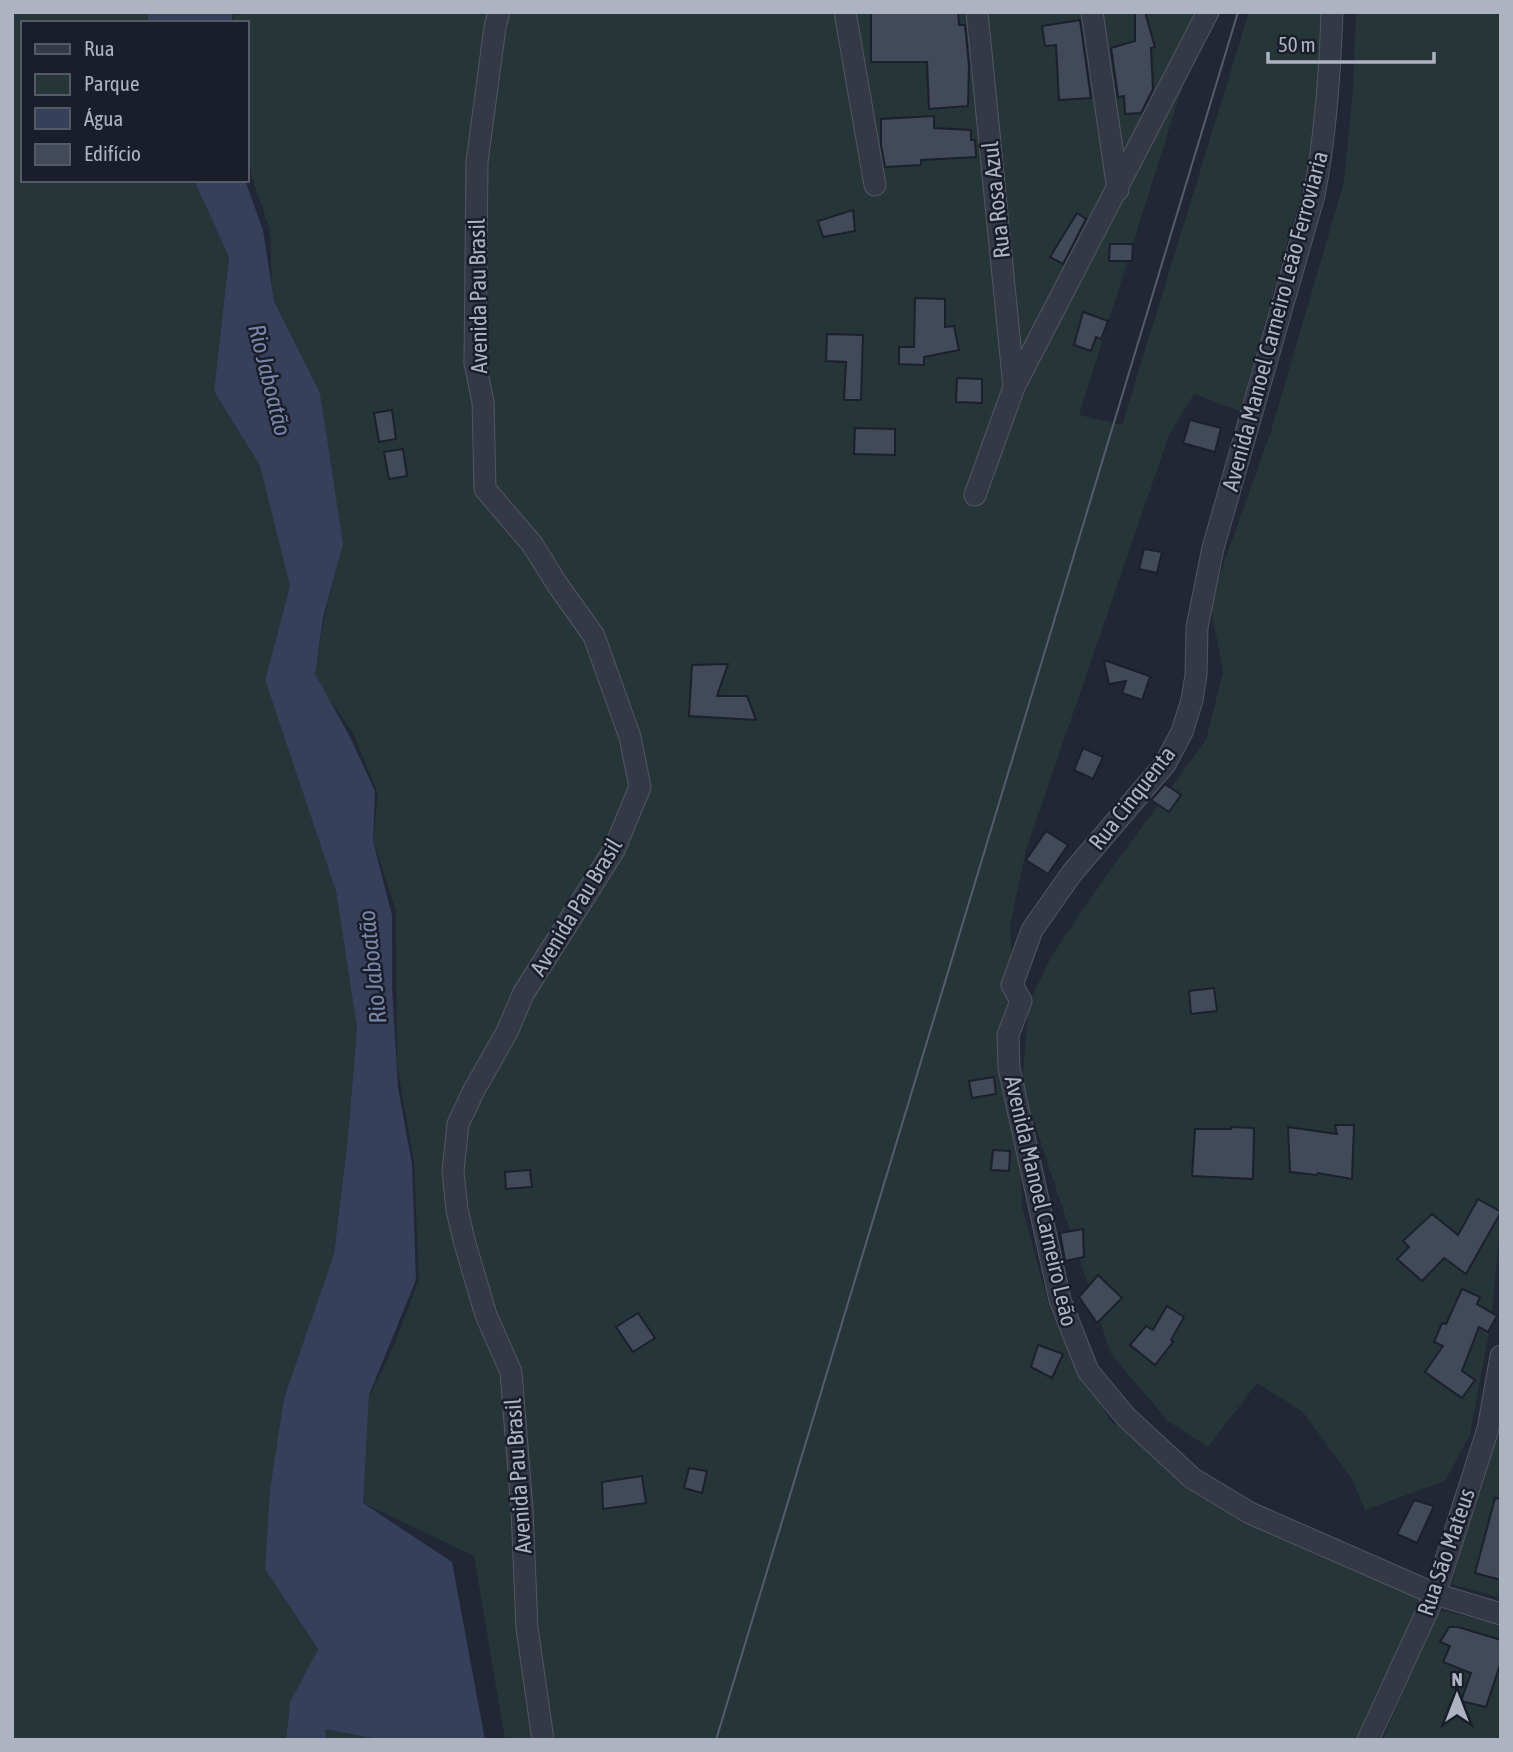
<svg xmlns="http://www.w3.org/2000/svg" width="1513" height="1752" viewBox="0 0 1513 1752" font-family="'Asap Condensed',sans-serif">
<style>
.green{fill:#263538}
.water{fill:#36405a}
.building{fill:#424959;stroke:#1c202c;stroke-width:2}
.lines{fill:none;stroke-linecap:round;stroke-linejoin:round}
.street-casing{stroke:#525663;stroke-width:23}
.street{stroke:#343945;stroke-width:21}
.tram{stroke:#565c6c;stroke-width:2}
.labels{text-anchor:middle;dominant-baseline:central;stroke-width:5;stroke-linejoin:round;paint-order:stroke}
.street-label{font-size:23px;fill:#aeb3c2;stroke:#1a1e2a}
.water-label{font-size:24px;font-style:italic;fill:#7986a8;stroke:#1a1e2a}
</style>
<rect width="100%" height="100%" fill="#212734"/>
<g class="green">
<path d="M 12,12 L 147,12 L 149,23 L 23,23 L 23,180 L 194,180 L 229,257 L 214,391 L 260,466 L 290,586 L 265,680 L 336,891 L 357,1028 L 348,1136 L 334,1254 L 284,1398 L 265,1569 L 318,1649 L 290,1702 L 286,1740 L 12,1740 Z"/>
<path d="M 233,12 L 1206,12 L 1079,415 L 1122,425 L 1249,12 L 1322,12 L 1320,87 L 1304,184 L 1240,411 L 1194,394 L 1169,435 L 1026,850 L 1010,925 L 1022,1207 L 1050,1310 L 1110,1421 L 1270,1522 L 1435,1594 L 1368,1740 L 505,1740 L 474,1556 L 359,1501 L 369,1397 L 394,1345 L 419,1279 L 414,1163 L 397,1064 L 396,911 L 373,840 L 378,794 L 353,733 L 313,676 L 324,620 L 342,545 L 320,395 L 272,295 L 270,230 L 252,177 L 247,149 L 247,23 L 233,23 Z"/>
<path d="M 1356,12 L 1501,12 L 1501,1216 L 1491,1321 L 1470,1435 L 1445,1481 L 1365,1510 L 1352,1479 L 1303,1412 L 1257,1383 L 1208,1447 L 1168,1421 L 1111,1354 L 1022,1086 L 1029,1003 L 1052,955 L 1108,873 L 1206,740 L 1223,672 L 1210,602 L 1271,431 L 1344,182 L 1353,89 Z"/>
<path d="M 1492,1435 L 1501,1436 L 1501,1598 L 1452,1584 L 1485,1453 Z"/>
<path d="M 1436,1609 L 1501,1625 L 1501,1740 L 1383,1740 Z"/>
<path d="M 324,1728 L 383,1740 L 326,1740 Z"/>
</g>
<g class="water">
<path d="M 147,12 L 232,12 L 232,23 L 149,23 Z"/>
<path d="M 194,180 L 245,180 L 263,230 L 274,301 L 320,393 L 343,544 L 323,618 L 315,674 L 349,735 L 375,791 L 373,841 L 392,915 L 392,987 L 398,1087 L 412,1164 L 416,1280 L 369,1395 L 363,1503 L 452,1562 L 485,1740 L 383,1740 L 325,1729 L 326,1740 L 286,1740 L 290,1702 L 318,1649 L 265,1569 L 270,1490 L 284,1398 L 334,1254 L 348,1136 L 357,1028 L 336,891 L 265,680 L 290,586 L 260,466 L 214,391 L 229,257 Z"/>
</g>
<g class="building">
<path d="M 871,12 L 958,12 L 959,25 L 965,25 L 969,66 L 968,106 L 929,109 L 927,62 L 871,62 Z"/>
<path d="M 1135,12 L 1145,12 L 1155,47 L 1151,48 L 1153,89 L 1141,113 L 1125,114 L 1124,96 L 1118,97 L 1111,48 L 1135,41 Z"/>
<path d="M 1080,20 L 1091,98 L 1059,100 L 1056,45 L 1045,46 L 1042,26 Z"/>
<path d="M 934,116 L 934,128 L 971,130 L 971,140 L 975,140 L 976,157 L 921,160 L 921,165 L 885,167 L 881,145 L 881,119 Z"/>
<path d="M 853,210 L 855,231 L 823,237 L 818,221 Z"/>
<path d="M 1077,213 L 1086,219 L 1063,264 L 1050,257 Z"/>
<path d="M 1110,244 L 1133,244 L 1132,261 L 1109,261 Z"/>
<path d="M 915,298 L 945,299 L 945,327 L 954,326 L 959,350 L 924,357 L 924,365 L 899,364 L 899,347 L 914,347 Z"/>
<path d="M 1083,312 L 1108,321 L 1101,339 L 1096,337 L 1091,351 L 1074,345 Z"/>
<path d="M 827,334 L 863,335 L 861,400 L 844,400 L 846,362 L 826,361 Z"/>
<path d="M 957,378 L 982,379 L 982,403 L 956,402 Z"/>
<path d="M 392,410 L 396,439 L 379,442 L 374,413 Z"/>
<path d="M 1190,420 L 1221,428 L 1215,452 L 1183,443 Z"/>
<path d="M 855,428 L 895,429 L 895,455 L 854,454 Z"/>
<path d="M 403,449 L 407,476 L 389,479 L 384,452 Z"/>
<path d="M 1144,549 L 1162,552 L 1157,573 L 1139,569 Z"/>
<path d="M 1104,660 L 1152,677 L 1150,677 L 1142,700 L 1122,693 L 1126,681 L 1109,684 Z"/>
<path d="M 728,664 L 717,696 L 747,696 L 756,720 L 689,716 L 692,665 Z"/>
<path d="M 1083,748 L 1103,757 L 1093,779 L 1074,770 Z"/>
<path d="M 1165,784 L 1181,795 L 1169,812 L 1151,800 Z"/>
<path d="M 1046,831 L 1068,845 L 1048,874 L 1026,860 Z"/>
<path d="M 1214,988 L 1217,1011 L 1191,1014 L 1189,991 Z"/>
<path d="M 994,1077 L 996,1094 L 972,1098 L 969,1081 Z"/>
<path d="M 1335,1125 L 1354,1125 L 1352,1179 L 1318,1173 L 1317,1175 L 1290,1172 L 1288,1127 L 1337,1134 Z"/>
<path d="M 1231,1127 L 1254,1128 L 1253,1179 L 1192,1176 L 1195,1129 L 1231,1129 Z"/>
<path d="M 993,1150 L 1010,1151 L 1009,1171 L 991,1170 Z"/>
<path d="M 530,1170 L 532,1187 L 506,1189 L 505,1172 Z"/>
<path d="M 1478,1199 L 1501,1212 L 1466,1274 L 1444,1258 L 1422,1281 L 1397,1259 L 1409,1247 L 1403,1241 L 1432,1214 L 1458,1235 Z"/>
<path d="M 1083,1229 L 1084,1257 L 1065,1261 L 1060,1233 Z"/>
<path d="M 1098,1275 L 1122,1298 L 1097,1323 L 1079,1297 Z"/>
<path d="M 1462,1289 L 1480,1297 L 1477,1304 L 1497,1316 L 1488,1332 L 1479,1327 L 1462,1371 L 1475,1380 L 1462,1398 L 1425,1372 L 1443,1346 L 1434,1342 L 1442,1323 L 1446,1324 Z"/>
<path d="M 1167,1306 L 1184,1317 L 1171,1340 L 1173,1342 L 1155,1365 L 1130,1345 L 1146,1326 L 1153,1330 Z"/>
<path d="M 638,1313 L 655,1338 L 633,1352 L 616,1327 Z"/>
<path d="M 1038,1345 L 1063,1354 L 1052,1378 L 1031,1367 Z"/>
<path d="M 689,1468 L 707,1471 L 702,1493 L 684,1488 Z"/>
<path d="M 642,1476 L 646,1503 L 603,1509 L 602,1482 Z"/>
<path d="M 1495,1498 L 1501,1499 L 1501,1580 L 1475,1573 Z"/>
<path d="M 1414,1500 L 1434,1506 L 1417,1543 L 1397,1534 Z"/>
<path d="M 1449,1627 L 1458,1627 L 1501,1640 L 1501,1662 L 1486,1707 L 1461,1701 L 1471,1673 L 1443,1662 L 1450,1646 L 1440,1642 Z"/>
</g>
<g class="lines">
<defs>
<g id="street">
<path d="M 499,12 L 495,27 L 477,162 L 475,363 L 483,402 L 485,489 L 532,544 L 557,584 L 594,636 L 630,737 L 640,787 L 614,850 L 523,994 L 507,1032 L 474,1090 L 458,1124 L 453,1171 L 457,1210 L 465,1244 L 486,1315 L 511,1372 L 522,1509 L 527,1628 L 543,1740"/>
<path d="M 845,12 L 875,185"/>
<path d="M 977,12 L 1014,387"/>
<path d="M 1092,12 L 1118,190"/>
<path d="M 1332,12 C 1330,74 1326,134 1314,195 L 1213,548 L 1197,627 L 1196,675 L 1192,700 L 1182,732 L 1165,764 L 1072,873 L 1032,930 L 1012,985 L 1021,1001 L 1008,1035 L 1009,1068 L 1060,1300 L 1088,1371 L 1126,1417 L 1192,1478 L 1250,1513 L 1435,1594 L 1501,1614"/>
<path d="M 975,495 L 1014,387 L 1208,12"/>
<path d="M 1368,1740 L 1435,1594 L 1488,1429 L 1501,1356"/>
</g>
</defs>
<use href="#street" class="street-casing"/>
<use href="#street" class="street"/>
<path class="tram" d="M 716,1740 L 1238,12"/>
</g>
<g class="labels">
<g class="street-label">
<text transform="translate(996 200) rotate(-96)">Rua Rosa Azul</text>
<text transform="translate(478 296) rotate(-91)">Avenida Pau Brasil</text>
<text transform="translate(1275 321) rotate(-75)">Avenida Manoel Carneiro Leão Ferroviaria</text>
<text transform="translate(1132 798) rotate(-52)">Rua Cinquenta</text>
<text transform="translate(576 907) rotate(-59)">Avenida Pau Brasil</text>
<text transform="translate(1041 1201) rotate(77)">Avenida Manoel Carneiro Leão</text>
<text transform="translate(518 1476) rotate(-94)">Avenida Pau Brasil</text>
<text transform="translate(1446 1552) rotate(-71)">Rua São Mateus</text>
</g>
<g class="water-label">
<text transform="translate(270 380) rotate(76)">Rio Jaboatão</text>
<text transform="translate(372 967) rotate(-96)">Rio Jaboatão</text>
</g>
</g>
<rect width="1513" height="1752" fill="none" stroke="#aeb3c2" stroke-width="28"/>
<rect x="21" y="21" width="228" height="161" fill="#1a1e2a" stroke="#555a67" stroke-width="2"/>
<rect x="35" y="44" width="35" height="10" fill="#343945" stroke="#555a67" stroke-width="2"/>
<text x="84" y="56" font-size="21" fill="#aeb3c2">Rua</text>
<rect x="35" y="74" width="35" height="21" fill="#263538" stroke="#555a67" stroke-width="2"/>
<text x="84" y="91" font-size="21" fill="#aeb3c2">Parque</text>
<rect x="35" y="108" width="35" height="21" fill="#36405a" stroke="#555a67" stroke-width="2"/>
<text x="84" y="126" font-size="21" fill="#aeb3c2">Água</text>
<rect x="35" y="144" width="35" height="21" fill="#424959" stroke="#555a67" stroke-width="2"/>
<text x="84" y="161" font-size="21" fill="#aeb3c2">Edifício</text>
<g transform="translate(1457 1696)" stroke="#1a1e2a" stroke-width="5" paint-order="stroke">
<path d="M0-5L12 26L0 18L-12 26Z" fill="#aeb3c2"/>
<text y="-10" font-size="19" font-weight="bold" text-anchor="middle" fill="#aeb3c2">N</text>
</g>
<path d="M1268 52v10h166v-10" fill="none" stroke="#aeb3c2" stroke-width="3.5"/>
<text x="1278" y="52" font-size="21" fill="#aeb3c2" stroke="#1a1e2a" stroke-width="5" paint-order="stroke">50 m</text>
</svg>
